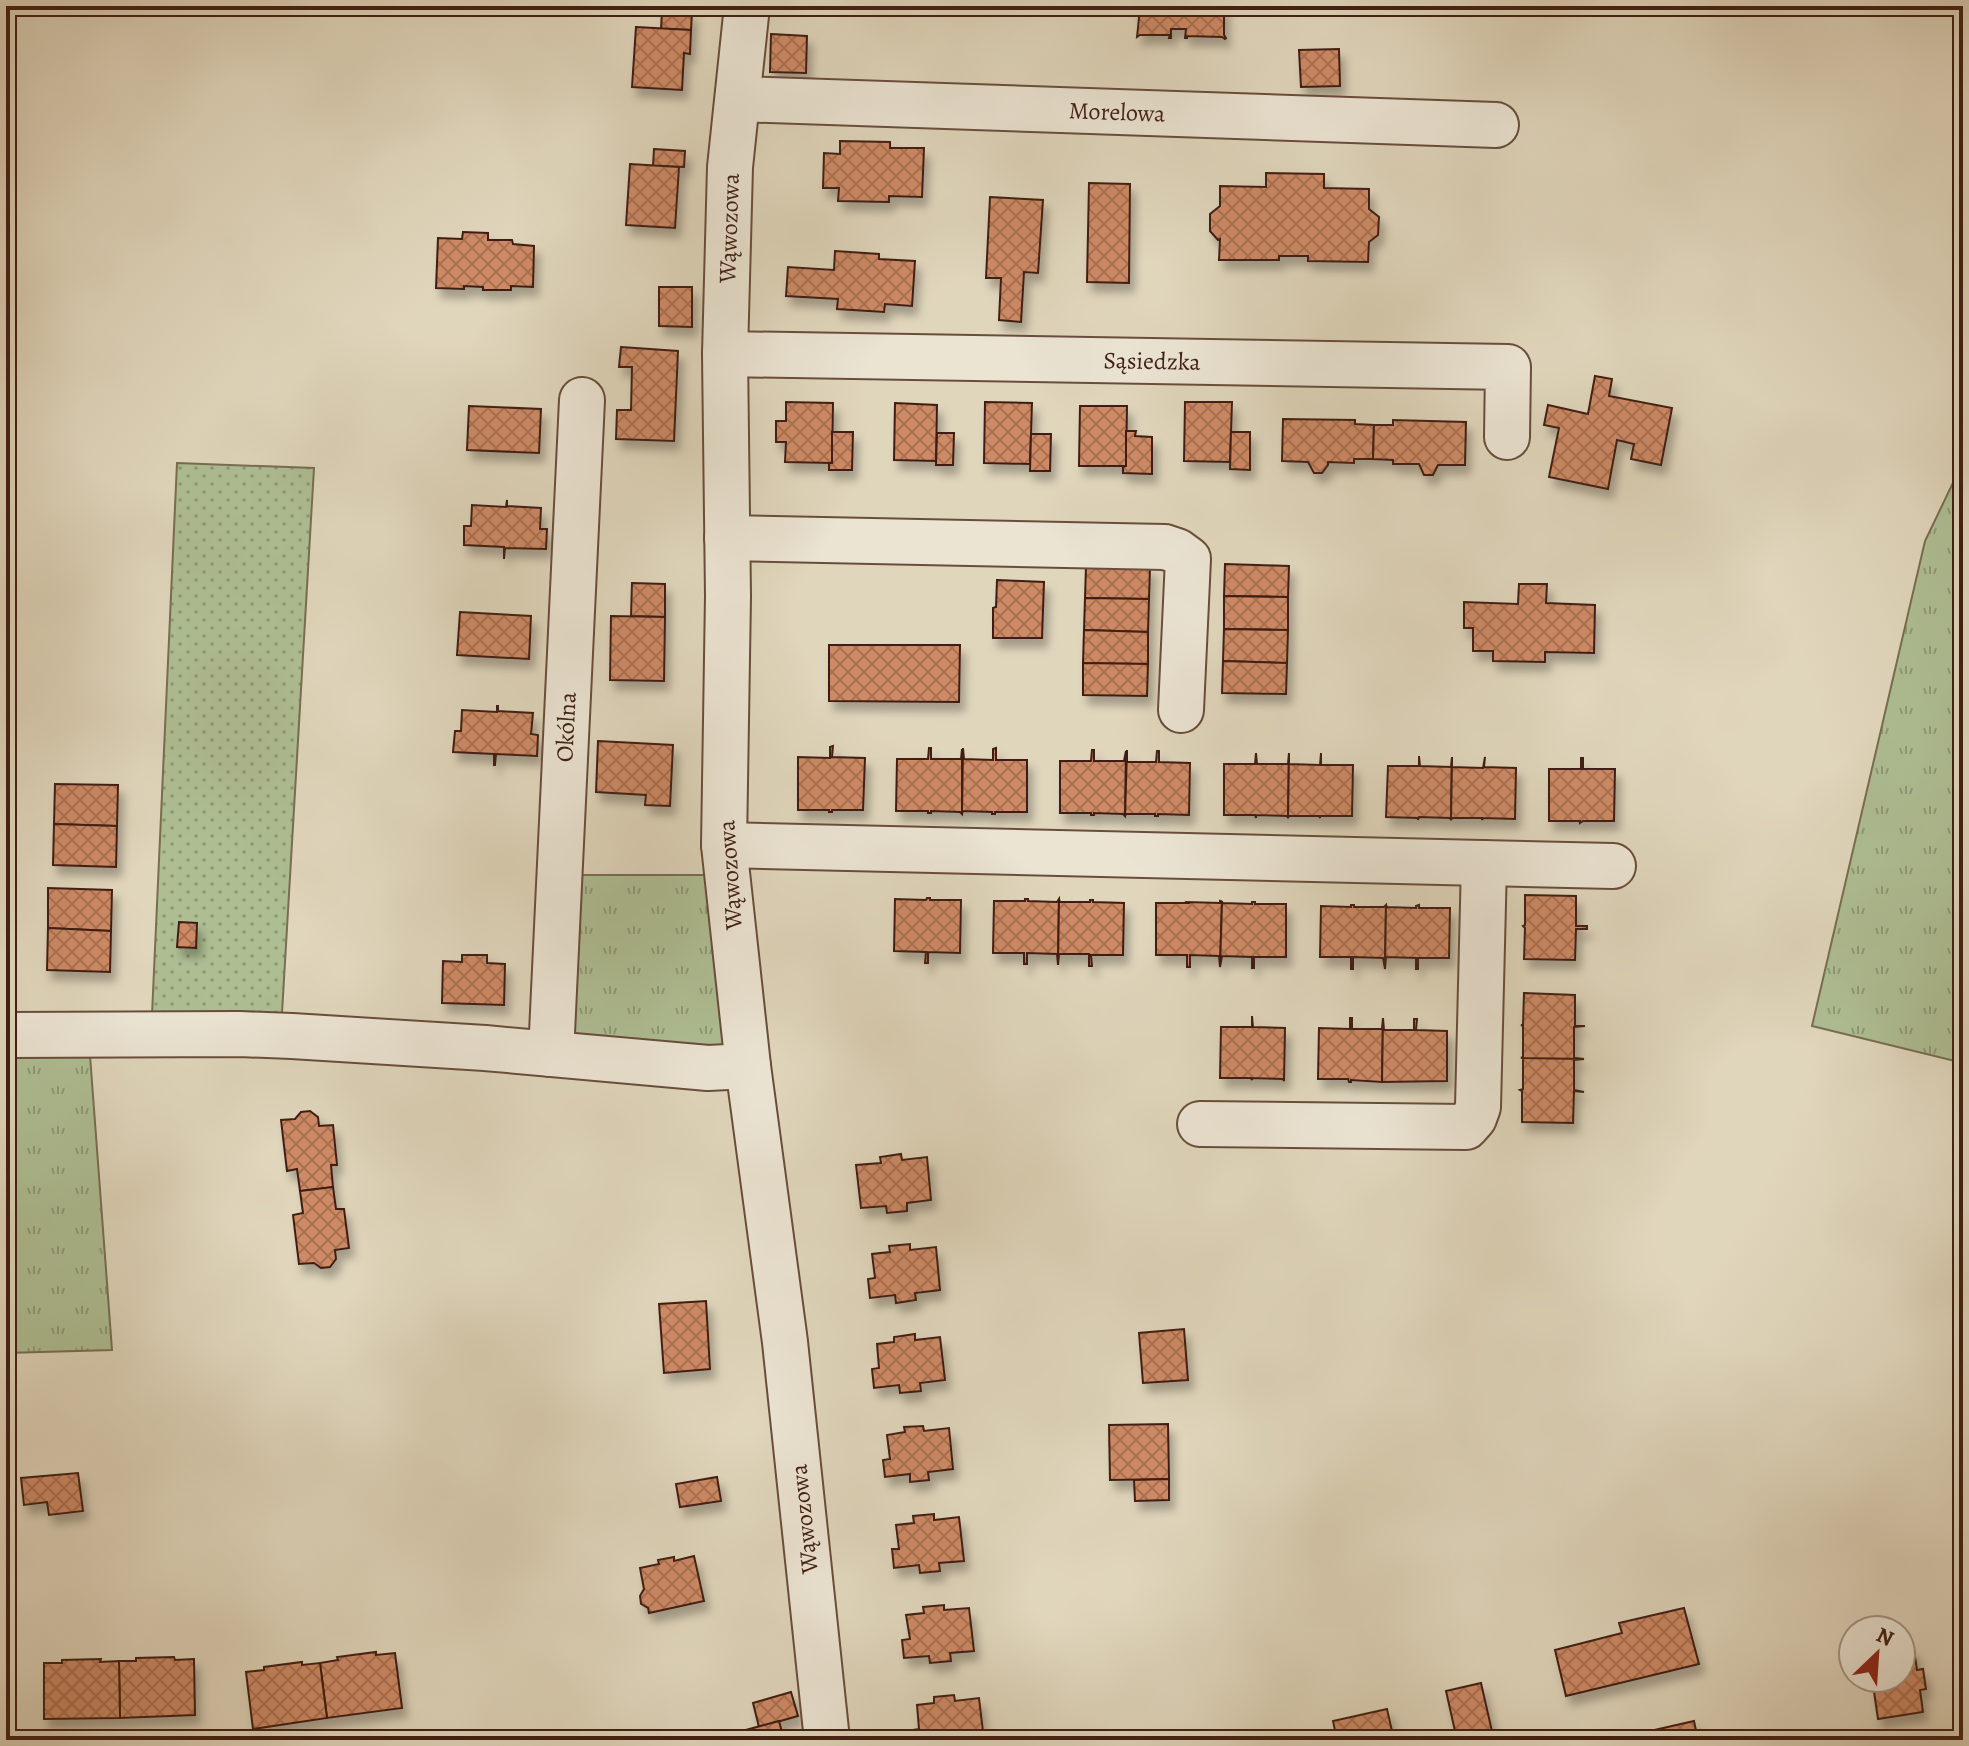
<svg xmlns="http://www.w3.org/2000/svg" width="1969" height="1746" viewBox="0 0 1969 1746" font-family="Alegreya,serif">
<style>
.grass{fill:url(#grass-tufts);stroke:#786e52;stroke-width:2}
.garden{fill:url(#garden-dots);stroke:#786e52;stroke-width:2}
.building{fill:url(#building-cross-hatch);stroke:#411f12;stroke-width:2;filter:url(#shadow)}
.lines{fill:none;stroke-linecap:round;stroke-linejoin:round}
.minor-casing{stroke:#694d3c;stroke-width:48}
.minor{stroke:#ebe4d3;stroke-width:44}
.labels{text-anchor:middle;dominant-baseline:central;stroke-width:6;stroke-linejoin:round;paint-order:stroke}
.street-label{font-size:24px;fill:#411f12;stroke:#ebe4d3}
</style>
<defs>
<pattern id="grass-tufts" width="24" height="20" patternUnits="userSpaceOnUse" patternTransform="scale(2)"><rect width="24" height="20" fill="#aebe93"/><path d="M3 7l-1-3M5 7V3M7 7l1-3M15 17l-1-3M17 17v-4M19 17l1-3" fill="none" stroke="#8f9a77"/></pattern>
<pattern id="garden-dots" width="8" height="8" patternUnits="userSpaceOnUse" patternTransform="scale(2)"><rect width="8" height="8" fill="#aebe93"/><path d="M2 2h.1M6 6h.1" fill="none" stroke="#8f9a77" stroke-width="1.8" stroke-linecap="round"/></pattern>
<pattern id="building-cross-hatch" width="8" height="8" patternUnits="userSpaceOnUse" patternTransform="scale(2)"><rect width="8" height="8" fill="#ce8a65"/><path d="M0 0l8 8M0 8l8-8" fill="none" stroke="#a97052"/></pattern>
<filter id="shadow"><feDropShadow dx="5" dy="9" stdDeviation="4" flood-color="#0004"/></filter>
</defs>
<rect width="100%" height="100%" fill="#e0d6bc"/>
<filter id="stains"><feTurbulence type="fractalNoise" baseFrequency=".0025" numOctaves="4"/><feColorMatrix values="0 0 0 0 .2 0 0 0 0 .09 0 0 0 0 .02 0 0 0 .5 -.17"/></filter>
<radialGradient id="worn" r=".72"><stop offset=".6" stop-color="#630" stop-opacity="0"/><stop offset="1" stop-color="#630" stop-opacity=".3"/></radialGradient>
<g class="grass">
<path d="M 1963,462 L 1963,1063 L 1812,1026 L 1925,541 Z"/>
<path d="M 562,875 L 706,875 L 728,1052 L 551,1037 Z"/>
<path d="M 89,1042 L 112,1350 L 6,1353 L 6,1050 Z"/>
</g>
<path class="garden" d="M 177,463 L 314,468 L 282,1013 L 152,1015 Z"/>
<g class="building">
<path d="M 1132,6 L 1224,6 L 1224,35 L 1226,38 L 1225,39 L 1222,37 L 1187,36 L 1187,38 L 1185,38 L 1186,29 L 1171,29 L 1171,38 L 1169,38 L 1170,35 L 1140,35 L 1137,37 L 1140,8 L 1132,8 Z"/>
<path d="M 662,11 L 692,12 L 691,30 L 661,29 Z"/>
<path d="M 636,27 L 691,30 L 690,54 L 684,53 L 682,90 L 632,87 Z"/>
<path d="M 771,34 L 807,36 L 806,73 L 770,72 Z"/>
<path d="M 1339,49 L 1340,86 L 1301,87 L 1299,50 Z"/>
<path d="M 840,141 L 890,142 L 890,148 L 924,148 L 922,197 L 889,196 L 889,202 L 838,201 L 839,188 L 823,188 L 824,153 L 840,154 Z"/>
<path d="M 654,149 L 685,151 L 684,167 L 653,166 Z"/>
<path d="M 630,164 L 679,167 L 675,228 L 626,225 Z"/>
<path d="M 1266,173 L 1324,174 L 1324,188 L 1369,189 L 1369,209 L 1379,217 L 1378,235 L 1369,242 L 1368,262 L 1308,261 L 1308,256 L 1279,256 L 1279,260 L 1219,260 L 1220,239 L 1218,240 L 1210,231 L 1210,214 L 1220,206 L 1220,186 L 1266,187 Z"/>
<path d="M 1089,183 L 1130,184 L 1129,283 L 1087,282 Z"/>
<path d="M 990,197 L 1043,200 L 1038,273 L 1024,272 L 1021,322 L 999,320 L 1001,278 L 986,278 Z"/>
<path d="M 463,232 L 488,233 L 488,240 L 512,240 L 513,244 L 534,246 L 533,287 L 511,286 L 511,290 L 483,290 L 483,287 L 464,286 L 464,289 L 436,288 L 438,238 L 462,239 Z"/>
<path d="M 835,251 L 879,254 L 879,259 L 915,261 L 912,306 L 885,304 L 884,312 L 837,309 L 838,299 L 786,296 L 788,267 L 834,270 Z"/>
<path d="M 659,287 L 692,287 L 692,327 L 659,326 Z"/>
<path d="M 621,347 L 678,351 L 674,441 L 616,439 L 617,410 L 631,410 L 632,367 L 619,367 Z"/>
<path d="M 1595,376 L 1612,379 L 1609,396 L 1672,408 L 1661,465 L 1631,459 L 1634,444 L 1617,440 L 1608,489 L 1549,477 L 1559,428 L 1544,425 L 1548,405 L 1588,414 Z"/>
<path d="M 786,402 L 833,403 L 832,463 L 785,462 L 786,442 L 776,442 L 776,421 L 786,421 Z"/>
<path d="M 985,402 L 1032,403 L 1030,464 L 984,463 Z"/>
<path d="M 1185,402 L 1232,402 L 1230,462 L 1184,461 Z"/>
<path d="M 895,403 L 937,405 L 936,461 L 894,460 Z"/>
<path d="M 469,406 L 541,409 L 539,453 L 467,450 Z"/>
<path d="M 1080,406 L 1127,406 L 1126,466 L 1079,466 Z"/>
<path d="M 1283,419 L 1355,420 L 1355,424 L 1374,425 L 1373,459 L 1354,459 L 1354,463 L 1328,462 L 1328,465 L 1322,473 L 1314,473 L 1308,462 L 1282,461 Z"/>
<path d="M 1393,420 L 1466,422 L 1465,465 L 1438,465 L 1433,475 L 1424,475 L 1419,464 L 1393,464 L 1393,460 L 1373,459 L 1374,425 L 1393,425 Z"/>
<path d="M 1126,431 L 1136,431 L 1135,436 L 1152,437 L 1152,474 L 1123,473 L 1123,467 L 1126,466 Z"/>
<path d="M 832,432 L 853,432 L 852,470 L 829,470 L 829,463 L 832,463 Z"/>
<path d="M 1231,432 L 1250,432 L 1250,470 L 1230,469 Z"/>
<path d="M 937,433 L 954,433 L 953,465 L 936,465 Z"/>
<path d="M 1031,434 L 1051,434 L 1050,471 L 1030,471 Z"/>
<path d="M 507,500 L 507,506 L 541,508 L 540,529 L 547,529 L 546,549 L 505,548 L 504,559 L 504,547 L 464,545 L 464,526 L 471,526 L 472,505 L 506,507 Z"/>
<path d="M 1225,564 L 1289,566 L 1288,597 L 1224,596 Z"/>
<path d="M 1086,566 L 1150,567 L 1149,599 L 1085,598 Z"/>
<path d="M 997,580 L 1044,582 L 1042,638 L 993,638 L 993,608 L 996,607 Z"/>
<path d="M 632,583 L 665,584 L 665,617 L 631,616 Z"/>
<path d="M 1519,584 L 1547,584 L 1546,603 L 1595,605 L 1594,653 L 1545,652 L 1545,662 L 1493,661 L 1493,651 L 1473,651 L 1473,628 L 1464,628 L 1464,602 L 1518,604 Z"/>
<path d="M 1224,596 L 1288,597 L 1288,630 L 1224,629 Z"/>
<path d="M 1085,598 L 1149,599 L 1148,632 L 1084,630 Z"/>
<path d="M 460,612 L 531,616 L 529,659 L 457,655 Z"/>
<path d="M 611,616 L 665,617 L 664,681 L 610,680 Z"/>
<path d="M 1224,629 L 1288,630 L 1287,663 L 1223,661 Z"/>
<path d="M 1084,630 L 1148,632 L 1148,664 L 1083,663 Z"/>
<path d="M 829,645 L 960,645 L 959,702 L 829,701 Z"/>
<path d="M 1223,661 L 1287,663 L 1286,694 L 1222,693 Z"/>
<path d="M 1083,663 L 1148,664 L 1147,696 L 1083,695 Z"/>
<path d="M 497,706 L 498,706 L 498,711 L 533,713 L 531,734 L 538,735 L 537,756 L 496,754 L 495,765 L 494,765 L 494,754 L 453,752 L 455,731 L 461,731 L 462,710 L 497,712 Z"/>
<path d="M 598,741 L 673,745 L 670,806 L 645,805 L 646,795 L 596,792 Z"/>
<path d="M 833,746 L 832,757 L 865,758 L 863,810 L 832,810 L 832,812 L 829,812 L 829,810 L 798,810 L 798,757 L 830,758 L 830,747 Z"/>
<path d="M 929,748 L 931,748 L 931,759 L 961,759 L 962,749 L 962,814 L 960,812 L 931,811 L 931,813 L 928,813 L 928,811 L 896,811 L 897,759 L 928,759 Z"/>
<path d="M 963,748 L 964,759 L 993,760 L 993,749 L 996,748 L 996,760 L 1027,760 L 1027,812 L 995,812 L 995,814 L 992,814 L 992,812 L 963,811 L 962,814 Z"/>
<path d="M 1092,750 L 1094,750 L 1094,761 L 1124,761 L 1126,751 L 1125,816 L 1123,814 L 1094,813 L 1094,815 L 1091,815 L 1091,813 L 1060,813 L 1060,761 L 1091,761 Z"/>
<path d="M 1127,750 L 1127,762 L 1156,762 L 1157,751 L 1159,751 L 1159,762 L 1190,763 L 1189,815 L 1158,814 L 1158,816 L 1155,816 L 1155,814 L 1126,814 L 1125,816 Z"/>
<path d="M 1256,753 L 1257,764 L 1288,764 L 1289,753 L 1288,818 L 1287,816 L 1256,815 L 1256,818 L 1255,815 L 1224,815 L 1224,764 L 1255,764 Z"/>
<path d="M 1289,753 L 1289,764 L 1320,765 L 1321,753 L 1321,765 L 1353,765 L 1352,816 L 1320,816 L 1320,818 L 1319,816 L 1289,816 L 1288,818 Z"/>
<path d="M 1419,756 L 1420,766 L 1451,767 L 1452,757 L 1451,820 L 1450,818 L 1419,817 L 1418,820 L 1418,818 L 1386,817 L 1388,766 L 1419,766 Z"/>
<path d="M 1452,757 L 1452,767 L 1483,768 L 1485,757 L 1484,767 L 1516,768 L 1515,819 L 1483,818 L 1482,820 L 1482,818 L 1452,818 L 1451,820 Z"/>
<path d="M 1581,758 L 1583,758 L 1583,769 L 1615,769 L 1614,821 L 1583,821 L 1580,823 L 1580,821 L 1549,821 L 1549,769 L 1581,769 Z"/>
<path d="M 55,784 L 118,785 L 117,826 L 54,824 Z"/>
<path d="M 54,824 L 117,826 L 116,867 L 53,865 Z"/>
<path d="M 48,888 L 112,890 L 111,931 L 48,928 Z"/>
<path d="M 1525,895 L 1576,896 L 1576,926 L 1587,926 L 1587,929 L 1576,929 L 1575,960 L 1524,959 L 1525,928 L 1523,926 L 1525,925 Z"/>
<path d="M 927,898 L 930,898 L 930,900 L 961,900 L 960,953 L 928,952 L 928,963 L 925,963 L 926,952 L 894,951 L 895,899 L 926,900 Z"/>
<path d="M 1025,899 L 1028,899 L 1028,901 L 1057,902 L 1059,899 L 1058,965 L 1057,954 L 1027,953 L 1027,964 L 1024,964 L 1024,953 L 993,953 L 994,901 L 1025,901 Z"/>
<path d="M 1059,899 L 1060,902 L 1090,902 L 1090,900 L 1093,900 L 1093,902 L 1124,903 L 1123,955 L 1091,955 L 1092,966 L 1089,966 L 1089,954 L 1059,954 L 1058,965 Z"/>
<path d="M 1220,901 L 1222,902 L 1220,967 L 1219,956 L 1190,955 L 1190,967 L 1187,967 L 1187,955 L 1156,955 L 1156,903 L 1188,903 L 1187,902 L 1220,903 Z"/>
<path d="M 1222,902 L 1223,903 L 1252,904 L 1252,902 L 1255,902 L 1255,904 L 1286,904 L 1286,957 L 1254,957 L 1254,968 L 1252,968 L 1252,957 L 1222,956 L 1220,967 Z"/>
<path d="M 1351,905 L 1354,905 L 1354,907 L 1384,907 L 1386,905 L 1385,969 L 1383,958 L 1353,957 L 1353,969 L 1351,969 L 1351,957 L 1320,957 L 1321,906 L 1351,907 Z"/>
<path d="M 1386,905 L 1387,907 L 1416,908 L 1416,906 L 1419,905 L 1419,908 L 1450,908 L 1449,958 L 1418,958 L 1418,969 L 1416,969 L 1416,958 L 1386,957 L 1385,969 Z"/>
<path d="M 179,922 L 197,923 L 196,948 L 177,947 Z"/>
<path d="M 48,928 L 111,931 L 110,972 L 47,970 Z"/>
<path d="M 462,955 L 487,955 L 487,963 L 505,964 L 504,1005 L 442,1003 L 443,961 L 462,962 Z"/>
<path d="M 1524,993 L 1575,995 L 1575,1026 L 1585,1026 L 1574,1027 L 1574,1058 L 1584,1059 L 1521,1058 L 1523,1057 L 1523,1026 L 1521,1025 L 1523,1025 Z"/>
<path d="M 1252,1016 L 1253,1027 L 1285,1028 L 1284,1081 L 1283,1079 L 1252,1078 L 1252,1080 L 1251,1078 L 1220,1078 L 1221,1027 L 1252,1027 Z"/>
<path d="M 1350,1018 L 1352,1018 L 1352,1029 L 1382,1029 L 1383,1018 L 1382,1082 L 1351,1080 L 1351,1082 L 1349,1082 L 1348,1079 L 1318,1079 L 1319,1028 L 1350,1029 Z"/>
<path d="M 1383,1018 L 1384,1030 L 1414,1030 L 1414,1019 L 1417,1019 L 1416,1030 L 1447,1031 L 1447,1081 L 1382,1082 Z"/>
<path d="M 1521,1058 L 1584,1059 L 1574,1060 L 1574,1090 L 1584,1092 L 1574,1091 L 1573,1123 L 1522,1122 L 1522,1091 L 1520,1090 L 1523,1089 L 1523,1058 Z"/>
<path d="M 310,1111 L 318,1117 L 319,1126 L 333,1125 L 337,1165 L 331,1165 L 333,1187 L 300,1191 L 297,1169 L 287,1171 L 281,1120 L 295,1119 L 301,1112 Z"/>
<path d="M 901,1154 L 902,1160 L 927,1157 L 931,1200 L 907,1203 L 907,1211 L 887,1213 L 886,1206 L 861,1208 L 856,1165 L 881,1163 L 880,1157 Z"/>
<path d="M 333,1187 L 336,1209 L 344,1209 L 349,1248 L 335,1250 L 336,1259 L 330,1267 L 321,1268 L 314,1263 L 299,1264 L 293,1215 L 303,1213 L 300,1191 Z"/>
<path d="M 910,1244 L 910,1250 L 936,1247 L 940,1290 L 915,1293 L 916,1300 L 896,1303 L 895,1295 L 870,1298 L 868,1279 L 875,1278 L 872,1254 L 890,1252 L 889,1246 Z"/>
<path d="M 706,1301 L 710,1369 L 664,1373 L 659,1304 Z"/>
<path d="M 1184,1329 L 1188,1380 L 1143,1383 L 1139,1333 Z"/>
<path d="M 915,1334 L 915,1340 L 940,1337 L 945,1380 L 920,1383 L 921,1391 L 900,1393 L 899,1385 L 874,1388 L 872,1369 L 879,1368 L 877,1344 L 894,1342 L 894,1337 Z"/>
<path d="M 1168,1424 L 1169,1479 L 1110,1480 L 1109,1425 Z"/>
<path d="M 923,1426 L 924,1431 L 949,1428 L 953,1469 L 928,1472 L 929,1480 L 910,1482 L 910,1474 L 885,1477 L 883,1460 L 890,1459 L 887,1435 L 905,1432 L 904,1427 Z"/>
<path d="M 78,1473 L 83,1511 L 49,1515 L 47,1502 L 24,1505 L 21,1478 Z"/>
<path d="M 717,1477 L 721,1501 L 680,1507 L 676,1484 Z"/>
<path d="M 1169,1479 L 1169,1500 L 1135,1501 L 1134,1480 Z"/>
<path d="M 934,1514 L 934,1520 L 959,1517 L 964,1561 L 939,1563 L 940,1571 L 920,1573 L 919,1565 L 894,1568 L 892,1549 L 899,1549 L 896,1525 L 914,1523 L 913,1516 Z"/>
<path d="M 694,1556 L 704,1601 L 649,1613 L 648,1608 L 641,1604 L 640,1596 L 644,1589 L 640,1568 L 659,1564 L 658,1560 L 674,1557 L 674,1561 Z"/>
<path d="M 944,1605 L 944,1610 L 969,1608 L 974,1651 L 950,1653 L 951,1661 L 930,1663 L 929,1656 L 904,1658 L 902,1640 L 910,1639 L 906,1615 L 924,1613 L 923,1607 Z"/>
<path d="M 1684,1608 L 1699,1664 L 1566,1696 L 1555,1650 L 1622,1633 L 1619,1623 Z"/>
<path d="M 1914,1649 L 1917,1670 L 1923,1669 L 1926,1689 L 1920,1690 L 1923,1712 L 1878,1719 L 1872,1678 L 1901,1678 L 1901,1650 Z"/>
<path d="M 376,1652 L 376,1655 L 395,1653 L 402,1708 L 327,1718 L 320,1663 L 338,1660 L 337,1657 Z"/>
<path d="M 174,1657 L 175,1660 L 194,1659 L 195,1715 L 120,1718 L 119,1661 L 136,1661 L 136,1658 Z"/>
<path d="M 101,1659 L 100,1662 L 119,1661 L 120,1718 L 44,1719 L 44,1663 L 62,1663 L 62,1660 Z"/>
<path d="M 302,1662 L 302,1665 L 320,1663 L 327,1718 L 253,1729 L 246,1672 L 264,1670 L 264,1667 Z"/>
<path d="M 1481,1683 L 1494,1740 L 1457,1740 L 1446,1691 Z"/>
<path d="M 791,1692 L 798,1716 L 759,1727 L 753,1703 Z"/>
<path d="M 954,1695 L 955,1701 L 979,1698 L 984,1740 L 913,1740 L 912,1730 L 919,1729 L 917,1705 L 934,1703 L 934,1697 Z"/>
<path d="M 1387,1709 L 1394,1740 L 1337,1740 L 1333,1721 Z"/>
<path d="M 779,1721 L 784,1740 L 744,1740 L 742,1731 Z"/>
<path d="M 1694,1721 L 1698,1740 L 1629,1740 L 1628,1736 Z"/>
<path d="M 1290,1731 L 1292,1740 L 1254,1740 L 1254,1739 Z"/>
</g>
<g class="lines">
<defs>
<g id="minor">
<path d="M 747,6 L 730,167 L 725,354 L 728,596 L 724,845 L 748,1066 L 785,1342 L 827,1740"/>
<path d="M 738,99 L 1496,125"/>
<path d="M 725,354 L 1508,367 L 1507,437"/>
<path d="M 727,538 L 1165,547 L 1177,551 L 1188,559 L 1181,710"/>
<path d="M 724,845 L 1613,866"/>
<path d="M 6,1035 L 239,1034 L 292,1036 L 485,1048 L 708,1068 L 748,1066"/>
<path d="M 551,1054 L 582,400"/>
<path d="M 1200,1124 L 1466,1127 L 1474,1118 L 1478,1107 L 1484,863"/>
</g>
</defs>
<use href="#minor" class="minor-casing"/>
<use href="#minor" class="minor"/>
</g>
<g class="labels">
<g class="street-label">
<text transform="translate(1117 112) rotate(2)">Morelowa</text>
<text transform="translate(729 228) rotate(-88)">Wąwozowa</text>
<text transform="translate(1152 361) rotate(1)">Sąsiedzka</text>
<text transform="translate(566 727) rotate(-87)">Okólna</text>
<text transform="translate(730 875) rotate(-94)">Wąwozowa</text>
<text transform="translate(804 1519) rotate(-96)">Wąwozowa</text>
</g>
</g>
<rect width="1969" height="1746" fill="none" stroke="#e0d6bc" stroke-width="32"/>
<rect x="8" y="8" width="1953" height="1730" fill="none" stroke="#411f12" stroke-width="4"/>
<rect x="16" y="16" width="1937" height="1714" fill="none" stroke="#411f12" stroke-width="2"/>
<g transform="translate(1877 1654) rotate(25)"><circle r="38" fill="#ebe4d3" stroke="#a79586" stroke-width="2"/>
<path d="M0-6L14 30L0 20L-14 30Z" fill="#8f2418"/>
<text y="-12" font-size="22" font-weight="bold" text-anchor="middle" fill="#411f12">N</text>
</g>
<rect width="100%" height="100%" filter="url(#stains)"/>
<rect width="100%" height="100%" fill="url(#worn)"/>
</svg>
